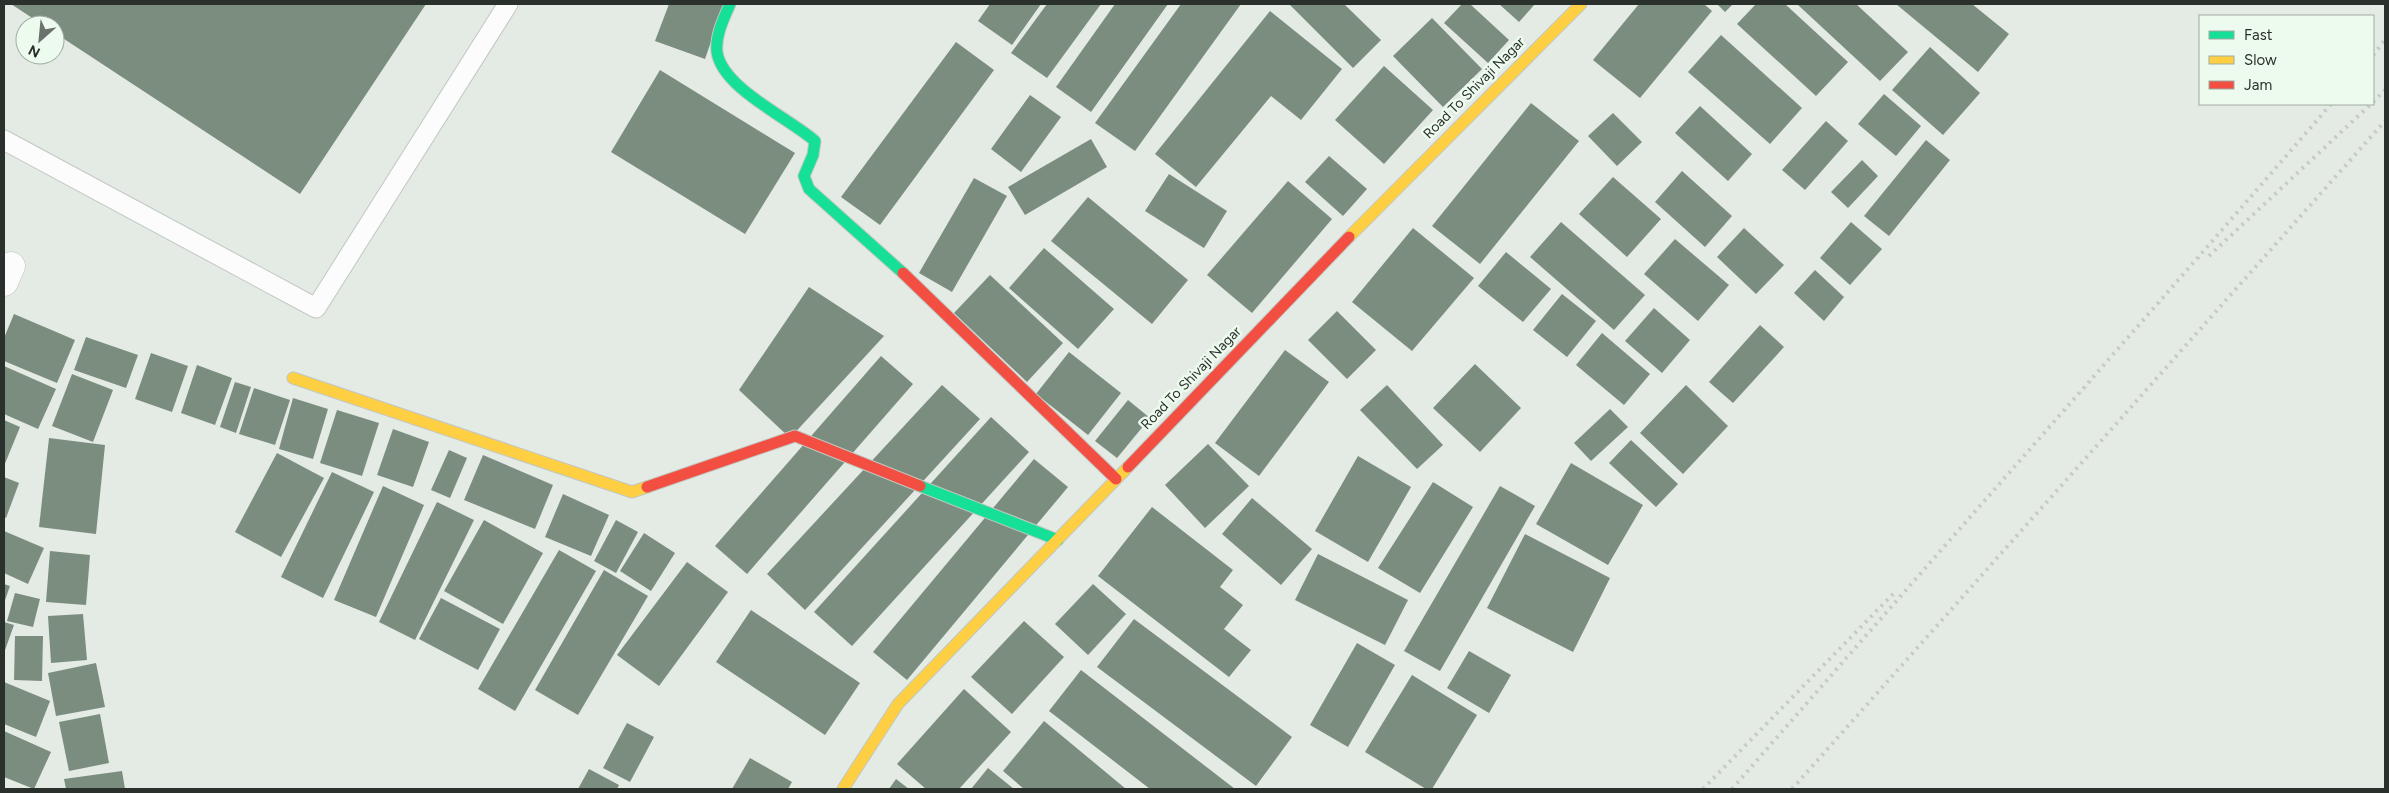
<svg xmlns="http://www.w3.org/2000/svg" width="2389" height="793" viewBox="0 0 2389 793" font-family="Figtree,sans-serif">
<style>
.building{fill:#7b8d7f}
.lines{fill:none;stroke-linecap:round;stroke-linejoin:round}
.lane-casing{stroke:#c1c7c2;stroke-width:21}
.street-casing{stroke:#c1c7c2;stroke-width:29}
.fast-casing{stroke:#c1c7c2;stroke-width:13}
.slow-casing{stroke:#c1c7c2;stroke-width:13}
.jam-casing{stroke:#c1c7c2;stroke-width:13}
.lane{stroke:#fbfcfb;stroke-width:19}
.street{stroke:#fbfcfb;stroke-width:28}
.fast{stroke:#16e098;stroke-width:11}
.slow{stroke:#ffcf43;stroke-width:11}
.jam{stroke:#f24e42;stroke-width:11}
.rail{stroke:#c8cac8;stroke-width:4;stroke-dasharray:2.5 5;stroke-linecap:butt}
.labels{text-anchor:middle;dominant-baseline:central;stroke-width:5;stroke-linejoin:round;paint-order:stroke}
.street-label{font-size:14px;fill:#2a302b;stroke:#edfbee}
</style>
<rect width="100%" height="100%" fill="#e4eae4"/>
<g class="building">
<path d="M 11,4 L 426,4 L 300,194 L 55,33 L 55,25 L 43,25 Z"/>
<path d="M 669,4 L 724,4 L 705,59 L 655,41 Z"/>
<path d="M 990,4 L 1041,4 L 1012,45 L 978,21 Z"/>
<path d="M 1047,4 L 1101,4 L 1047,78 L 1011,53 Z"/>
<path d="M 1115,4 L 1168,4 L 1091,112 L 1056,87 Z"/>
<path d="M 1181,4 L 1241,4 L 1135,151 L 1095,123 Z"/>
<path d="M 1289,4 L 1344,4 L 1381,40 L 1353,68 Z"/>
<path d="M 1462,4 L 1470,4 L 1509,40 L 1488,63 L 1444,23 Z"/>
<path d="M 1499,4 L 1535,4 L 1519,22 Z"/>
<path d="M 1639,4 L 1704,4 L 1712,11 L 1640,98 L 1593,60 Z"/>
<path d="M 1717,4 L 1733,4 L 1725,12 Z"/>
<path d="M 1756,4 L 1785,4 L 1848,62 L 1816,96 L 1737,24 Z"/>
<path d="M 1797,4 L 1856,4 L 1908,52 L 1880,81 Z"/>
<path d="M 1896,4 L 1972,4 L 2009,34 L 1978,72 Z"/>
<path d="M 1270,11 L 1342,69 L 1301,120 L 1271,96 L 1196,187 L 1155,154 Z"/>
<path d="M 1432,18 L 1482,69 L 1443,107 L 1393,56 Z"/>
<path d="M 1721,35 L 1802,108 L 1770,144 L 1688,72 Z"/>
<path d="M 956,42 L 994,70 L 880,225 L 841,197 Z"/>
<path d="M 1930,47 L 1980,93 L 1943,135 L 1892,90 Z"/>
<path d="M 1384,66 L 1433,110 L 1384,164 L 1335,120 Z"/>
<path d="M 660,70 L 795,153 L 745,234 L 611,152 Z"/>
<path d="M 1884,94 L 1921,126 L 1896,156 L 1858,124 Z"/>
<path d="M 1030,95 L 1061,117 L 1021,172 L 991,149 Z"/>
<path d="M 1531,103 L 1579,141 L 1480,264 L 1432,226 Z"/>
<path d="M 1700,106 L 1752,154 L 1728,181 L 1675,133 Z"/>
<path d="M 1613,113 L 1642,142 L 1617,166 L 1588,136 Z"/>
<path d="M 1826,121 L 1848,141 L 1805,190 L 1782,170 Z"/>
<path d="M 1091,139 L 1107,167 L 1025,215 L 1008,187 Z"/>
<path d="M 1926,140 L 1950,160 L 1889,236 L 1864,216 Z"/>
<path d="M 1329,156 L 1367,189 L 1343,216 L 1305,182 Z"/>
<path d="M 1862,160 L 1878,176 L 1848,208 L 1831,192 Z"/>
<path d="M 1682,171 L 1732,216 L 1705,247 L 1655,202 Z"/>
<path d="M 1169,174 L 1227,211 L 1204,248 L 1145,211 Z"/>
<path d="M 1613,177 L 1661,219 L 1627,257 L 1579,214 Z"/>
<path d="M 974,178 L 1007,196 L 952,292 L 919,273 Z"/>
<path d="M 1288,181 L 1332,219 L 1252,313 L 1207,275 Z"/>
<path d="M 1088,197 L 1188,280 L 1152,324 L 1051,241 Z"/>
<path d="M 1561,222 L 1645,295 L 1614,330 L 1530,257 Z"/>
<path d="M 1851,222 L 1882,249 L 1850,285 L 1820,258 Z"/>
<path d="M 1413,228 L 1474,278 L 1412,351 L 1352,302 Z"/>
<path d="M 1744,228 L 1784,265 L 1756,294 L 1717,257 Z"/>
<path d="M 1675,239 L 1729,285 L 1698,321 L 1644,274 Z"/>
<path d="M 1044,248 L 1114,309 L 1078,349 L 1009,288 Z"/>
<path d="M 1506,252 L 1551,289 L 1523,322 L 1478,286 Z"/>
<path d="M 1815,270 L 1844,297 L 1824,321 L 1794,293 Z"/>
<path d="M 990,275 L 1063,343 L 1027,382 L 954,313 Z"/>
<path d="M 809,287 L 884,336 L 790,438 L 739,390 Z"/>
<path d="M 1562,294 L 1596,321 L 1567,357 L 1533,330 Z"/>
<path d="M 1654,308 L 1690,340 L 1662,373 L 1625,341 Z"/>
<path d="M 1337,311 L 1376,350 L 1347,379 L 1308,340 Z"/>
<path d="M 14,314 L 75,340 L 57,383 L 4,361 L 4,338 Z"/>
<path d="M 1760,325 L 1784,347 L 1733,403 L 1709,382 Z"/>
<path d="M 1602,333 L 1650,374 L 1624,405 L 1576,365 Z"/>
<path d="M 86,337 L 138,355 L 126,388 L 74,370 Z"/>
<path d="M 1285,350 L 1329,382 L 1259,476 L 1215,443 Z"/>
<path d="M 1069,352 L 1121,393 L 1088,435 L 1036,394 Z"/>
<path d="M 151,353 L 188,366 L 172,412 L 135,399 Z"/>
<path d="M 881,356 L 913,384 L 747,574 L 715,546 Z"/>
<path d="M 1475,364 L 1521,408 L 1480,452 L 1433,408 Z"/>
<path d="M 197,365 L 232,378 L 215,425 L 181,413 Z"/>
<path d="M 4,366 L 56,389 L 38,429 L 4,414 Z"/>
<path d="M 72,374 L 113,390 L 93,442 L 52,426 Z"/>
<path d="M 235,382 L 251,387 L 236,433 L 220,427 Z"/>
<path d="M 942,385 L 980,419 L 805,610 L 767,574 Z"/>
<path d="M 1387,385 L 1443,445 L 1417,469 L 1360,410 Z"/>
<path d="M 1686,385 L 1728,426 L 1683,474 L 1640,433 Z"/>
<path d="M 254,388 L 290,400 L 275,445 L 239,434 Z"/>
<path d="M 293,398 L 328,409 L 313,459 L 279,449 Z"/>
<path d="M 1128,400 L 1150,418 L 1117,458 L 1095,441 Z"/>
<path d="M 1610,409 L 1628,427 L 1591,461 L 1574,443 Z"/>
<path d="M 337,410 L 379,423 L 362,476 L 320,463 Z"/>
<path d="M 991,417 L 1029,452 L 852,646 L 814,612 Z"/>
<path d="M 4,420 L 20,427 L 4,466 Z"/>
<path d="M 393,429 L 429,442 L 413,487 L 377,475 Z"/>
<path d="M 49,438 L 105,445 L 96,534 L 39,527 Z"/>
<path d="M 1631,440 L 1678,484 L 1656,507 L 1609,463 Z"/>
<path d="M 1208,444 L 1249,486 L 1205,528 L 1165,485 Z"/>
<path d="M 449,450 L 467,458 L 450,498 L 431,490 Z"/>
<path d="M 277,453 L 324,478 L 281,557 L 235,532 Z"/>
<path d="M 483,455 L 553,485 L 535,529 L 464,500 Z"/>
<path d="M 1358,456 L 1411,487 L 1368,562 L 1315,531 Z"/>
<path d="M 1034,459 L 1068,487 L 907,680 L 873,652 Z"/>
<path d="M 1571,463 L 1643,505 L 1608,565 L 1536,524 Z"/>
<path d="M 332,472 L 374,492 L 323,598 L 281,577 Z"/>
<path d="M 4,477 L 19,483 L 6,518 L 4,517 Z"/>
<path d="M 1433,482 L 1473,507 L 1420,593 L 1378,568 Z"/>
<path d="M 383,486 L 424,505 L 376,617 L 334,600 Z"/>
<path d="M 1500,486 L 1535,506 L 1440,671 L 1404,651 Z"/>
<path d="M 563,494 L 609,515 L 591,556 L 545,537 Z"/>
<path d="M 1252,498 L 1312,549 L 1281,585 L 1222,534 Z"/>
<path d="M 437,502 L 474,520 L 415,640 L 379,622 Z"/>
<path d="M 1152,507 L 1233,570 L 1220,587 L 1243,605 L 1224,629 L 1251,650 L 1229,677 L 1098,576 Z"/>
<path d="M 484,520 L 543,553 L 503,624 L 444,591 Z"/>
<path d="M 616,520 L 638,532 L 616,573 L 594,561 Z"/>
<path d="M 4,531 L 44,548 L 28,584 L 4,573 Z"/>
<path d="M 644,533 L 675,553 L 651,591 L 620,571 Z"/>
<path d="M 1525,534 L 1610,578 L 1573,652 L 1487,608 Z"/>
<path d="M 559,550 L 596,571 L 515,711 L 478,689 Z"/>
<path d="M 50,551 L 90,555 L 86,605 L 46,602 Z"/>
<path d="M 1318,554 L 1408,600 L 1385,645 L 1295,600 Z"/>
<path d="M 687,562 L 728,592 L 659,686 L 617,655 Z"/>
<path d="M 604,570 L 648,596 L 578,715 L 535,690 Z"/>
<path d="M 4,584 L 10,586 L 4,603 Z"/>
<path d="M 1093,584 L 1126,614 L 1088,655 L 1055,624 Z"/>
<path d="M 15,593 L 40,599 L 33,627 L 7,621 Z"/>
<path d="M 441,598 L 500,629 L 478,670 L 419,639 Z"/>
<path d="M 751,610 L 860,683 L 825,735 L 716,662 Z"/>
<path d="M 83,614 L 87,660 L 51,663 L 48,616 Z"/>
<path d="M 1134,619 L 1292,737 L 1256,786 L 1097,667 Z"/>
<path d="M 1024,621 L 1064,657 L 1012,714 L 971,677 Z"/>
<path d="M 4,622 L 14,625 L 4,653 Z"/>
<path d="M 15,636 L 43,636 L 42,681 L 14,680 Z"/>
<path d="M 1357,643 L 1395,665 L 1348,747 L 1310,725 Z"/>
<path d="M 1469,651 L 1511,675 L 1489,713 L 1447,688 Z"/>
<path d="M 96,663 L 105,707 L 56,716 L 48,673 Z"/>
<path d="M 1081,670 L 1235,789 L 1150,789 L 1049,711 Z"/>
<path d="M 1412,675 L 1477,715 L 1432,789 L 1426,789 L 1365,752 Z"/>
<path d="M 4,682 L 50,701 L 36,737 L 4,724 Z"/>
<path d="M 964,689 L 1011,732 L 959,789 L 926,789 L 897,764 Z"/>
<path d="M 100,714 L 109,763 L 69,771 L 59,722 Z"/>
<path d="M 1044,721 L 1126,789 L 1024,789 L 1003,771 Z"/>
<path d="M 627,723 L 654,737 L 630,782 L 603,768 Z"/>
<path d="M 4,731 L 51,752 L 34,789 L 4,777 Z"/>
<path d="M 750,758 L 792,782 L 788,789 L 732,789 Z"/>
<path d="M 988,768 L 1014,789 L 971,789 Z"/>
<path d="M 589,769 L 619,785 L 617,789 L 578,789 Z"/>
<path d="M 122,771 L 125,789 L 66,789 L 64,779 Z"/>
<path d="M 896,779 L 909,789 L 889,789 Z"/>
</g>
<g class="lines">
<defs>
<path id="lane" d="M 4,140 L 316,308 L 508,4"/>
<path id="street" d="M 4,282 L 11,266"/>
<g id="fast">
<path d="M 730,4 C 724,18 715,36 717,52 C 722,88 789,118 815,141 L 813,155 L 804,176 L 809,189 L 903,273"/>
<path d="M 920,486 L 1058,540"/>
</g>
<g id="slow">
<path d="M 1349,237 L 1581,4"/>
<path d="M 293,378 L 632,492 L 647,487"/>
<path d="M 843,789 L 898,704 L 1128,467"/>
</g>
<g id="jam">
<path d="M 903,273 L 1116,479"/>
<path d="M 1128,467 L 1349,237"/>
<path d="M 647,487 L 795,436 L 920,486"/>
</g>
</defs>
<use href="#lane" class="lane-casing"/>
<use href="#street" class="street-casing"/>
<use href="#fast" class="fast-casing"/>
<use href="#slow" class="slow-casing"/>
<use href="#jam" class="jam-casing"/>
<use href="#lane" class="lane"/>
<use href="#street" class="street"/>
<use href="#fast" class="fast"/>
<use href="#slow" class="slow"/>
<use href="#jam" class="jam"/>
<g class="rail">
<path d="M 2373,55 L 2385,40"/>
<path d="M 2373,102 L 2385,90"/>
<path d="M 2209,256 L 2371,104"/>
<path d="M 1703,789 L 1895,592"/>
<path d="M 1732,789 C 1931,560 2133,334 2331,104"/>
<path d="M 1792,789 L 2385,121"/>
</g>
</g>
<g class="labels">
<g class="street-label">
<text transform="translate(1474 88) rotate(-45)">Road To Shivaji Nagar</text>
<text transform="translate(1191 378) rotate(-46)">Road To Shivaji Nagar</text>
</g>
</g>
<rect width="2389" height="793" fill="none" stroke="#2a302b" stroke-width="10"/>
<rect x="2199" y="15" width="175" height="90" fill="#edfbee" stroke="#9faaa0"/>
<rect x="2209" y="31" width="25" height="8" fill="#16e098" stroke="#9faaa0"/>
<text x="2244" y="40" font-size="15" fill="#2a302b">Fast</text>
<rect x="2209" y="56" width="25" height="8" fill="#ffcf43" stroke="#9faaa0"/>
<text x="2244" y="65" font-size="15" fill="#2a302b">Slow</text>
<rect x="2209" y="81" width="25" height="8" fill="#f24e42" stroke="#9faaa0"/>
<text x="2244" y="90" font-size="15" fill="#2a302b">Jam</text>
<g transform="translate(40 40) rotate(207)"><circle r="24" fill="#edfbee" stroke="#9faaa0"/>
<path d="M0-4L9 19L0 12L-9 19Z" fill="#6b716c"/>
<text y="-8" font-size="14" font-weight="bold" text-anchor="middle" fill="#2a302b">N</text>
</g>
</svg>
